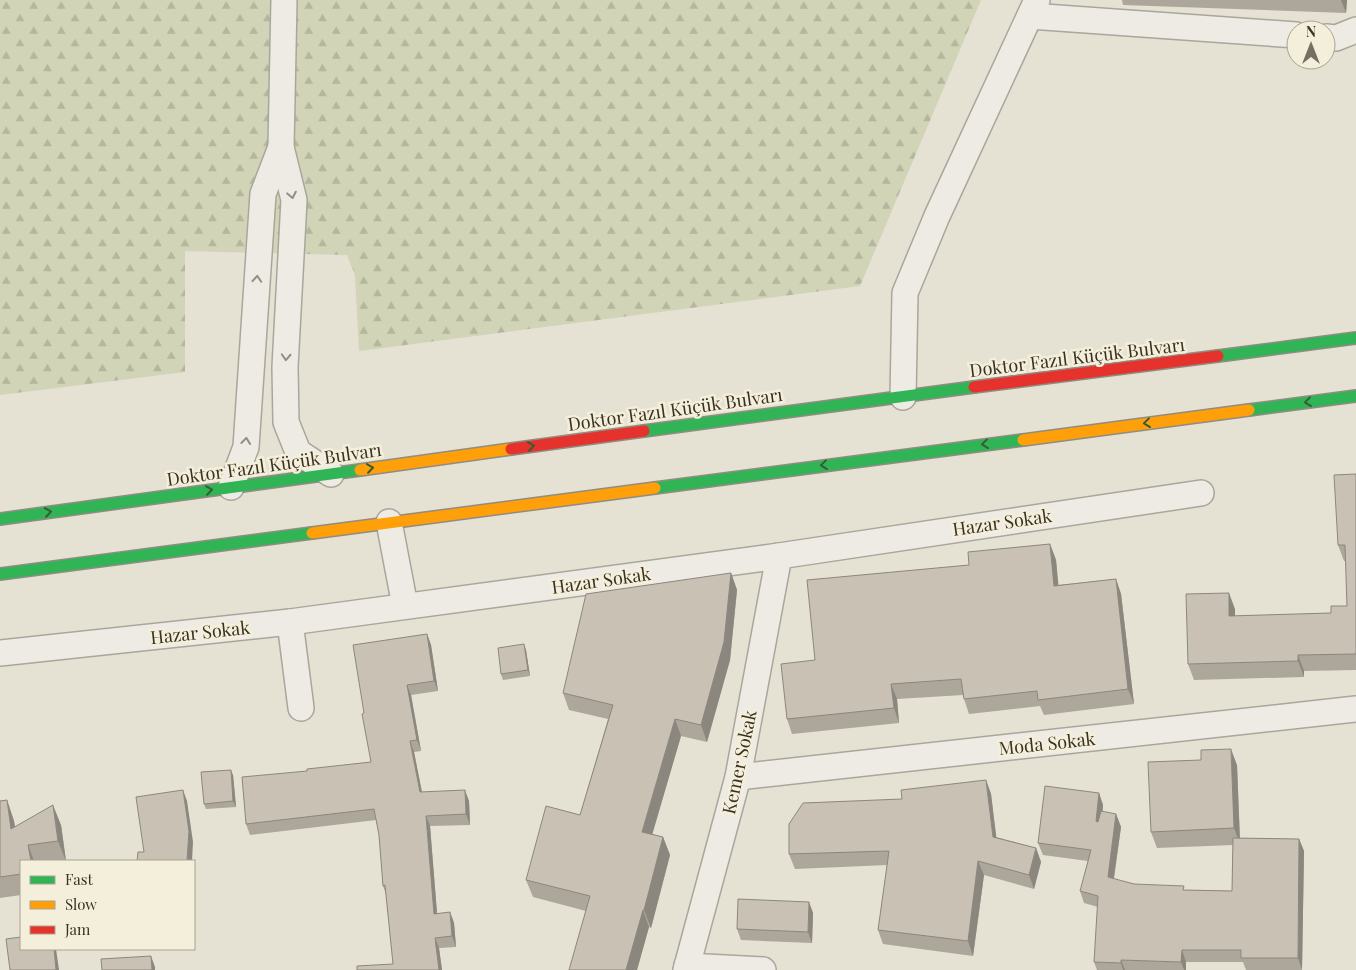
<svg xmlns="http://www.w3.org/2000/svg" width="1356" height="970" viewBox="0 0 1356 970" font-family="'Playfair Display',serif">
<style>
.forest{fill:url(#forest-firs)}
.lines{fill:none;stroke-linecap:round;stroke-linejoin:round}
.street-casing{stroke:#aba69b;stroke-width:28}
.fast-casing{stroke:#908c82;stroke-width:14}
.slow-casing{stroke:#908c82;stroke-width:14}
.jam-casing{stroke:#908c82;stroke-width:14}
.street{stroke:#eeebe4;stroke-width:25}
.fast{stroke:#30b455;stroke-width:11}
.slow{stroke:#ff9f0a;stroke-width:11}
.jam{stroke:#e5322d;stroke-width:11}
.wall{fill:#aca69b}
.shaded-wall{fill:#8c877e}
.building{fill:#c8c1b4;stroke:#8c877e}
.oneway{stroke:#948e84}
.oneway2{stroke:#365e34}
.labels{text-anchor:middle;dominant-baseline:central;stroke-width:5;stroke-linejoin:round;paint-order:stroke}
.street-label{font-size:18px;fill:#3a3023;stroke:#f4efdb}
</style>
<defs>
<pattern id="forest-firs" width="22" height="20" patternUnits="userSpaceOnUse" patternTransform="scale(1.25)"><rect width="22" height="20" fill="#d1d4b7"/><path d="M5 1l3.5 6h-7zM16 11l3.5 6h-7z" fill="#b4b69d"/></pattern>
</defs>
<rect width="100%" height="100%" fill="#e5e1d3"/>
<path class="forest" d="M 0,0 L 981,0 L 860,286 L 359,351 L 355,275 L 347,255 L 185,251 L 185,372 L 0,395 Z"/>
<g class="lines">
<defs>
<g id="street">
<path d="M 284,0 L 281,147 L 294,200 L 285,367 L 286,422 L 298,452 L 331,474"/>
<path d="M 1030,16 L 1296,35"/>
<path d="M 1326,37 L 1336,38 L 1356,30"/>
<path d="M 903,397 L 905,293 L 937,216 L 1037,0"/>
<path d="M 231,487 L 246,447 L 263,194 L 281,147"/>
<path d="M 389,522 L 405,606"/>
<path d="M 290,622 L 301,708"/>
<path d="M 0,653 L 290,622 L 779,556 L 1201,493"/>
<path d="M 738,777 L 1356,709"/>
<path d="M 687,966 L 763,970"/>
<path d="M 686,970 L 738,777 L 779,556"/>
</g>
<g id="fast">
<path d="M 1218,356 L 1356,338"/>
<path d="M 1249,410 L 1356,396"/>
<path d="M 644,431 L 974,387"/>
<path d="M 655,488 L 1023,440"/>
<path d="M 0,519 L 360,470"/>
<path d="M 0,574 L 312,533"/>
</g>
<g id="slow">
<path d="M 1023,440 L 1249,410"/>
<path d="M 360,470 L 511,449"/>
<path d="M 312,533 L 655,488"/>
</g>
<g id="jam">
<path d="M 974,387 L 1218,356"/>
<path d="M 511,449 L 644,431"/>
</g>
</defs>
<use href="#street" class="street-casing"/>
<use href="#fast" class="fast-casing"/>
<use href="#slow" class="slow-casing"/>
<use href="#jam" class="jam-casing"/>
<use href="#street" class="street"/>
<use href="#fast" class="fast"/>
<use href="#slow" class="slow"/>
<use href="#jam" class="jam"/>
</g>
<g class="wall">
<path d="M 1122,0 L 1347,0 L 1346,13 L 1123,5 Z"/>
<path d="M 1356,474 L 1356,670 L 1304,671 L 1304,677 L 1194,680 L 1188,664 L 1235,609 L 1235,616 L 1331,613 L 1347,606 L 1346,561 L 1344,561 L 1338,545 Z"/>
<path d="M 1050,544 L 1056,560 L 1058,585 L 1116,579 L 1121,594 L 1134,704 L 1044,715 L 1040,706 L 969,714 L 964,699 L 963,695 L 897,699 L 899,723 L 792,734 L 787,719 L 969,565 Z"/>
<path d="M 731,573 L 737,590 L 730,660 L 707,742 L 681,736 L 652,834 L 663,837 L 670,855 L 651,928 L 649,927 L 637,970 L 569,970 L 586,911 L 533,897 L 526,880 L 580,815 L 608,719 L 569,710 L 563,693 Z"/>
<path d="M 427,634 L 431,645 L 438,691 L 411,695 L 421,751 L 414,752 L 422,792 L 469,801 L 470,825 L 430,826 L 437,914 L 450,912 L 454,923 L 456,947 L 439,948 L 442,970 L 357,970 L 393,964 L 386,894 L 383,886 L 379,835 L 376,820 L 250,835 L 246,824 L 307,771 L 371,762 L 364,713 Z"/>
<path d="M 526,650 L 530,676 L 503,680 L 501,674 Z"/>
<path d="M 1237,765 L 1240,838 L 1299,839 L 1304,851 L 1302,970 L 1246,970 L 1243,962 L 1186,962 L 1186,970 L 1097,970 L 1094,962 L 1098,907 L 1084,903 L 1080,891 L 1088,861 L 1043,855 L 1038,843 L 1099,793 L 1103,805 L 1103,812 L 1116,814 L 1121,827 L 1114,879 L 1134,884 L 1185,890 L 1232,891 L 1233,845 L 1157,848 L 1151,832 Z"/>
<path d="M 233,775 L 236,807 L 206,809 L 204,804 Z"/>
<path d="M 986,780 L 991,794 L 996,837 L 1036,848 L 1041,862 L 1034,889 L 984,875 L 973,956 L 883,944 L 878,930 L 887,865 L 795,869 L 789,854 L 902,799 Z"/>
<path d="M 7,800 L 14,821 L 15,827 L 61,825 L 66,861 L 21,861 L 21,895 L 0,898 L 0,801 Z"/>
<path d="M 809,902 L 813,913 L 812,943 L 741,940 L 737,929 Z"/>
</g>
<g class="shaded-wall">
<path d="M 1341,0 L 1347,0 L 1346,13 Z"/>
<path d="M 1050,544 L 1056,560 L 1060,601 L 1054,586 Z"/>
<path d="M 731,573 L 737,590 L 730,660 L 707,742 L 701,725 Z"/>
<path d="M 1116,579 L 1121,594 L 1134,704 L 1128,689 Z"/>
<path d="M 1229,593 L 1235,609 L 1235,632 L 1229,616 Z"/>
<path d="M 427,634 L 431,645 L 438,691 L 434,681 Z"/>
<path d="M 524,644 L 526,650 L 530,676 L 528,670 Z"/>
<path d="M 1298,655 L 1304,671 L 1304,677 L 1298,661 Z"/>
<path d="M 891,684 L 897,699 L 899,723 L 894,708 Z"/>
<path d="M 407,685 L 411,695 L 421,751 L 417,740 Z"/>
<path d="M 675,719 L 681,736 L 648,849 L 642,832 Z"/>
<path d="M 410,741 L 414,752 L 424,803 L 420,792 Z"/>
<path d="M 1231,749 L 1237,765 L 1240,844 L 1234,828 Z"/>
<path d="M 231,770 L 233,775 L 236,807 L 233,801 Z"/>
<path d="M 986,780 L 991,794 L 998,851 L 993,837 Z"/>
<path d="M 183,790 L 187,801 L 193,842 L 192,861 L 187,861 Z"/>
<path d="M 465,790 L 469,801 L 470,825 L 466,814 Z"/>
<path d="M 1099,793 L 1103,805 L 1100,834 L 1096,821 Z"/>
<path d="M 7,800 L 14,821 L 18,850 L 11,829 Z"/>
<path d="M 53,805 L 61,825 L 66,861 L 58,841 Z"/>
<path d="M 1116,814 L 1121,827 L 1112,890 L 1108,877 Z"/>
<path d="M 426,816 L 430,826 L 438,925 L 434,914 Z"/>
<path d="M 663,837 L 670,855 L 651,928 L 644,910 Z"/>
<path d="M 1299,839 L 1304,851 L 1302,970 L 1298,958 Z"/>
<path d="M 28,845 L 34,861 L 31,861 Z"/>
<path d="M 1036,848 L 1041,862 L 1034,889 L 1029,875 Z"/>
<path d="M 978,861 L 984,875 L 973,956 L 968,941 Z"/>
<path d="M 809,902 L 813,913 L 812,943 L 808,932 Z"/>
<path d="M 643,910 L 649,927 L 637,970 L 626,970 Z"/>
<path d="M 450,912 L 454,923 L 456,947 L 452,936 Z"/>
<path d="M 435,938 L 439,948 L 442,970 L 439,970 Z"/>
<path d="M 54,949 L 56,949 L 59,970 L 56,970 Z"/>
<path d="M 1182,950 L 1186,962 L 1186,970 L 1184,970 L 1181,962 Z"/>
<path d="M 151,956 L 155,967 L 155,970 L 152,970 Z"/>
<path d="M 1121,960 L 1125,970 L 1123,970 L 1121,963 Z"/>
</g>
<g class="building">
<path d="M 1356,474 L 1356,654 L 1298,655 L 1298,661 L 1188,664 L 1186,594 L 1229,593 L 1229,616 L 1331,613 L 1331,606 L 1347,606 L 1345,545 L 1338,545 L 1334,475 Z"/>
<path d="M 1050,544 L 1054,586 L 1116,579 L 1128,689 L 1038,700 L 1037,691 L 964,699 L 961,679 L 891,684 L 894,708 L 787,719 L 781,664 L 815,660 L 807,580 L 969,565 L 968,552 Z"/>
<path d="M 731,573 L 724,642 L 701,725 L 675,719 L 642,832 L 663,837 L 644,910 L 643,910 L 626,970 L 569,970 L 590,896 L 526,880 L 546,806 L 580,815 L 613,705 L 563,693 L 586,594 Z"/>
<path d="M 427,634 L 434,681 L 407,685 L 417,740 L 410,741 L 420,792 L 465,790 L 466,814 L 426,816 L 434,914 L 450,912 L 452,936 L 435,938 L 439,970 L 357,970 L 357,966 L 393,964 L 385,885 L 383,886 L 379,835 L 374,809 L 246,824 L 242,777 L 307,771 L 307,769 L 371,762 L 362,714 L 364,713 L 353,645 Z"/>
<path d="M 524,644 L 528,670 L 501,674 L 498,648 Z"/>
<path d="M 1231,749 L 1234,828 L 1151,832 L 1148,762 L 1201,760 L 1201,750 Z"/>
<path d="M 231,770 L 233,801 L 204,804 L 201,772 Z"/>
<path d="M 986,780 L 993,837 L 1036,848 L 1029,875 L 978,861 L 968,941 L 878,930 L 889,851 L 789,854 L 789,824 L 803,803 L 902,799 L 901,790 Z"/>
<path d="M 1045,786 L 1099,793 L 1096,821 L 1098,822 L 1101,811 L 1116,814 L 1108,877 L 1134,884 L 1184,886 L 1183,890 L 1232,891 L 1233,838 L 1299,839 L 1298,958 L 1241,958 L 1241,950 L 1182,950 L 1181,962 L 1121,960 L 1121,963 L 1094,962 L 1098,896 L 1080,891 L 1091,850 L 1038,843 Z"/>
<path d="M 183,790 L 189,831 L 187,861 L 137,861 L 138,852 L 144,852 L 136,797 Z"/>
<path d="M 7,800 L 11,829 L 53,805 L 58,841 L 28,845 L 31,861 L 21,861 L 21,874 L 0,877 L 0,801 Z"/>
<path d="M 738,899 L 809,902 L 808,932 L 737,929 Z"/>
<path d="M 21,937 L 21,949 L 54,949 L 56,970 L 10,970 L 6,939 Z"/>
<path d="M 151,956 L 152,970 L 102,970 L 101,959 Z"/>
</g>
<defs><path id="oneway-chevron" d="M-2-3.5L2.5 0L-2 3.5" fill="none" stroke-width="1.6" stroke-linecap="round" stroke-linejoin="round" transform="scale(1.25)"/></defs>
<g class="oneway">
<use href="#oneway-chevron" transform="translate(292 195) rotate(79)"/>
<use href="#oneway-chevron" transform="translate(257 279) rotate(-86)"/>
<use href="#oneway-chevron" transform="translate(286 357) rotate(93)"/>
<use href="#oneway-chevron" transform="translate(246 441) rotate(-84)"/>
</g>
<g class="oneway2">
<use href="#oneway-chevron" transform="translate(1308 402) rotate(173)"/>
<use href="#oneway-chevron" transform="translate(1147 423) rotate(173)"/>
<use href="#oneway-chevron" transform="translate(985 444) rotate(173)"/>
<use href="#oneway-chevron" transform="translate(531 446) rotate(-8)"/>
<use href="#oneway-chevron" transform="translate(824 465) rotate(173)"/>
<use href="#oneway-chevron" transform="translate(370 468) rotate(-8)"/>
<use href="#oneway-chevron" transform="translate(209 490) rotate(-8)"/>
<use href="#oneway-chevron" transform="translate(48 512) rotate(-8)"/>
</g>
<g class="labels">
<g class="street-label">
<text transform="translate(1077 357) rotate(-7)">Doktor Fazıl Küçük Bulvarı</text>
<text transform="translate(675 409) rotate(-8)">Doktor Fazıl Küçük Bulvarı</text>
<text transform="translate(274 464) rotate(-8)">Doktor Fazıl Küçük Bulvarı</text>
<text transform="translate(1002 522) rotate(-8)">Hazar Sokak</text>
<text transform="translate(601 580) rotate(-8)">Hazar Sokak</text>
<text transform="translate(200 632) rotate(-6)">Hazar Sokak</text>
<text transform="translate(1047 743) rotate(-6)">Moda Sokak</text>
<text transform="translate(739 762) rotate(-78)">Kemer Sokak</text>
</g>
</g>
<rect x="20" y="860" width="175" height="90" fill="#f4efdb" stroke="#aaa391"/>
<rect x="30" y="876" width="25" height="8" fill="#30b455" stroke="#aaa391"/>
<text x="65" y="885" font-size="15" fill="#3a3023">Fast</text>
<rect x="30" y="901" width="25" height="8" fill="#ff9f0a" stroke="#aaa391"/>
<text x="65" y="910" font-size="15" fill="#3a3023">Slow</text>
<rect x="30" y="926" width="25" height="8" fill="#e5322d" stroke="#aaa391"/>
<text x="65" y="935" font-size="15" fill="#3a3023">Jam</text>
<g transform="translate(1311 45)"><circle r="24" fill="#f4efdb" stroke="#aaa391"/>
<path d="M0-4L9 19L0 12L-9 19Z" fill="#766e61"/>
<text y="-8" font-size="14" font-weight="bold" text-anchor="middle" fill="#3a3023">N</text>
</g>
</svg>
